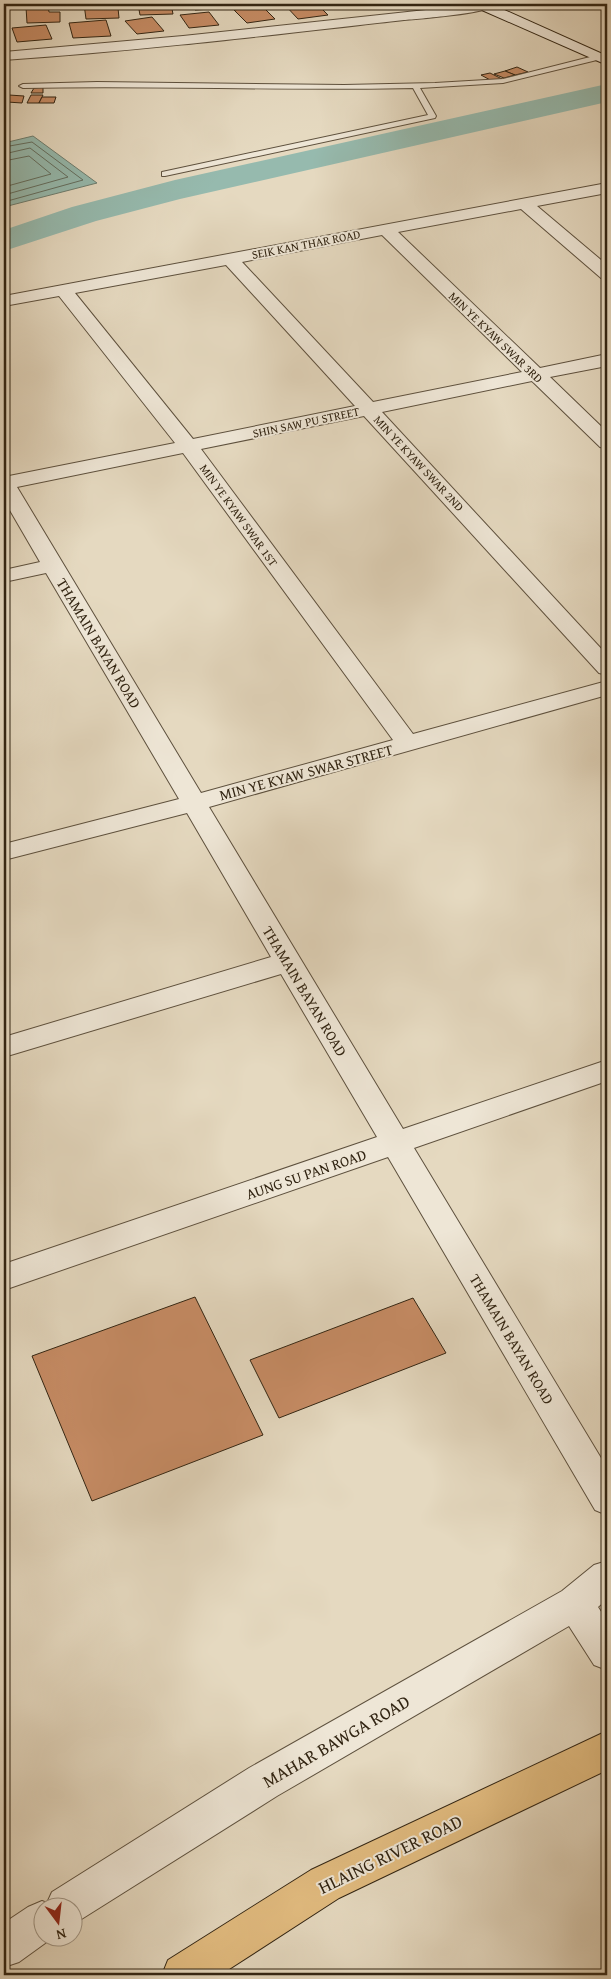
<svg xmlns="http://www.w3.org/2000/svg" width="611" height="1979" viewBox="0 0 611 1979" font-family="'Gentium Book Plus',serif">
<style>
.water{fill:#96baae;stroke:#6e7e70}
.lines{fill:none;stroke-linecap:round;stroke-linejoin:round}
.shore{stroke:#646f60;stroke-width:1}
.river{fill:#96baae;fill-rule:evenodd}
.building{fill:#c88d66;stroke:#312412}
.service-casing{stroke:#5e513e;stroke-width:2}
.minor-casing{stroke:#5e513e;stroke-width:2}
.secondary-casing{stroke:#312412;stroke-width:2}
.primary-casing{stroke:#312412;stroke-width:2}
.service{fill:#eee6d6;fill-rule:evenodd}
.minor{fill:#eee6d6;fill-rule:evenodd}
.secondary{fill:#eee6d6;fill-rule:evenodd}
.primary{fill:#e2bc80;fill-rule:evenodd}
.labels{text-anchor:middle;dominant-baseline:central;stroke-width:4;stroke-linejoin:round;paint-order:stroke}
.far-street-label{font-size:12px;fill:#312412;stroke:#eee6d6}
.street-label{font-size:15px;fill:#312412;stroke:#eee6d6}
.near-street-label{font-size:18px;fill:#312412;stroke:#eee6d6}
</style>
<rect width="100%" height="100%" fill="#e5d9c0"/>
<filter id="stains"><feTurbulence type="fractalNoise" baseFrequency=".004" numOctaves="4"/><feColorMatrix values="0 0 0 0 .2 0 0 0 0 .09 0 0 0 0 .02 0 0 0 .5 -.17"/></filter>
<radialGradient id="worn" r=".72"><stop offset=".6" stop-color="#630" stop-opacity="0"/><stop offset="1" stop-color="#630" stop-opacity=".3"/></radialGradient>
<path class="water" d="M 33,136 L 97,183 L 4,207 L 4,143 Z"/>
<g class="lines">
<g class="shore">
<path d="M 4,147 L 32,142 L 83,180 L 4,202"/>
<path d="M 4,154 L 30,148 L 68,177 L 4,195"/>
<path d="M 4,161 L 29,156 L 51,174 L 4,187"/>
</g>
<path class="river" d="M 607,84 L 607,102 L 180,199 L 96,221 L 4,251 L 4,230 L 72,207 L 175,180 Z"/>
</g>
<g class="building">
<path d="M 84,4 L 107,4 L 107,9 L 118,8 L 119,18 L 86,19 Z"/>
<path d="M 138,4 L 171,4 L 173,14 L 140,15 Z"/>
<path d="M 194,4 L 227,4 L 228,8 L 195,10 Z"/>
<path d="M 284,4 L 317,4 L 328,15 L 298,19 Z"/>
<path d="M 358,4 L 394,4 L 396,5 L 365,9 Z"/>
<path d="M 48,6 L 49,12 L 60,12 L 60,22 L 27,23 L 26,7 Z"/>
<path d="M 262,6 L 275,19 L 247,23 L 234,10 Z"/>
<path d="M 209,12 L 219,25 L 189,28 L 180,15 Z"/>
<path d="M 152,17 L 164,31 L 137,34 L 125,21 Z"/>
<path d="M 106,20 L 111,36 L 73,38 L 69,23 Z"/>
<path d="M 46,25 L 52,39 L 17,42 L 12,28 Z"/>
<path d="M 517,67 L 528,72 L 515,75 L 505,71 Z"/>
<path d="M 505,71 L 515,75 L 504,78 L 494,74 Z"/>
<path d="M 490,73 L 502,79 L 492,81 L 481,75 Z"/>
<path d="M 43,87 L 43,93 L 31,93 L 34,88 Z"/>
<path d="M 9,95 L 24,96 L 22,103 L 7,102 Z"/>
<path d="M 31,95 L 43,95 L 39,103 L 27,103 Z"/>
<path d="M 42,97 L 56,97 L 54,103 L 39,103 Z"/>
<path d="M 195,1297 L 263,1435 L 92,1501 L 32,1356 Z"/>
<path d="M 413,1298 L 446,1353 L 279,1418 L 250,1360 Z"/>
</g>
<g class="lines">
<defs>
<path id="service" d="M 598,55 L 602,57 L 601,59 L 503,83 L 420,88 L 436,116 L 435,118 L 165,176 L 162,176 L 162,172 L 428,115 L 413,88 C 283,91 153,85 23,88 L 19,86 L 23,84 L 97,82 L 344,85 L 435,83 L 503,79 Z"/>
<g id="minor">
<path d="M 418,4 L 435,4 L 444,8 L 473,4 L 491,4 L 493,6 C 487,13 418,19 404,20 C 271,35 137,51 4,60 L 4,52 L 183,36 L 426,10 Z"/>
<path d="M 607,183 L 607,193 L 537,206 L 607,265 L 607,279 L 601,278 L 521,209 L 398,232 L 540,368 L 607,354 L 607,366 L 550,377 L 607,432 L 607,449 L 600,447 L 532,381 L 382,412 L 607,655 L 607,675 L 599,673 L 364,416 L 201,449 L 413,734 L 607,681 L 607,695 L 209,807 L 403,1129 L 607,1060 L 607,1081 L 414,1148 L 607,1468 L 607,1515 L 595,1510 L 388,1157 L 4,1290 L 4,1264 L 377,1137 L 281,974 L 4,1057 L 4,1037 L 271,957 L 187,813 L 4,860 L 4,844 L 179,799 L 46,573 L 4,582 L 4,570 L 40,562 L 4,500 L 4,477 L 175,443 L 59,296 L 4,306 L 4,296 ZM 382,235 L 522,372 L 373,402 L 242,262 ZM 226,265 L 355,406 L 193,439 L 75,293 ZM 183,453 L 393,740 L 201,793 L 17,487 Z"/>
<path d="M 607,1561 L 607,1599 L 598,1607 L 607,1621 L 607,1670 L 594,1665 L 569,1626 L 277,1796 L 80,1920 L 72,1924 L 72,1906 L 42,1906 L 42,1936 L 55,1936 L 19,1962 L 4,1967 L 4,1923 L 28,1907 L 42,1901 L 47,1903 L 52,1892 L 249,1768 L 562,1591 L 594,1565 Z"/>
</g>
<path id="secondary" d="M 473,4 L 491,4 L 607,56 L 607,65 L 475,7 Z"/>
<path id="primary" d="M 607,1731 L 607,1770 L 339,1898 L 220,1975 L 162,1975 L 168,1960 L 311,1870 Z"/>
</defs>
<use href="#service" class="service-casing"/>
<use href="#minor" class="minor-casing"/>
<use href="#secondary" class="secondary-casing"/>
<use href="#primary" class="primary-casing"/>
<use href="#service" class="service"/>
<use href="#minor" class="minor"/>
<use href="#secondary" class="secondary"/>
<use href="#primary" class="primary"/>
</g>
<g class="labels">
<g class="far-street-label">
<text transform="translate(306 244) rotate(-11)">SEIK KAN THAR ROAD</text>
<text transform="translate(496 337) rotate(44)">MIN YE KYAW SWAR 3RD</text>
<text transform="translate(306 422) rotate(-12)">SHIN SAW PU STREET</text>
<text transform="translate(419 463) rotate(47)">MIN YE KYAW SWAR 2ND</text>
<text transform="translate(239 515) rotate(54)">MIN YE KYAW SWAR 1ST</text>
</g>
<g class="street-label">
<text transform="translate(99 643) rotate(59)">THAMAIN BAYAN ROAD</text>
<text transform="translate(306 772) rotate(-15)">MIN YE KYAW SWAR STREET</text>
<text transform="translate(305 991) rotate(59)">THAMAIN BAYAN ROAD</text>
<text transform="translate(306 1174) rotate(-19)">AUNG SU PAN ROAD</text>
<text transform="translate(512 1339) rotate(59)">THAMAIN BAYAN ROAD</text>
</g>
<g class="near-street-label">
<text transform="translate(336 1741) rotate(-30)">MAHAR BAWGA ROAD</text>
<text transform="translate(390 1854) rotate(-26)">HLAING RIVER ROAD</text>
</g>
</g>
<rect width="611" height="1979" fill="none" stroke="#e5d9c0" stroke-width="20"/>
<rect x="5" y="5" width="601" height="1969" fill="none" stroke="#312412" stroke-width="2.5"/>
<rect x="10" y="10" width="591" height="1959" fill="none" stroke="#312412"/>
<g transform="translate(58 1922) rotate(165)"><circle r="24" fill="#eee6d6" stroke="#a29888"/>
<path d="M0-4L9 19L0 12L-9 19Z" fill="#8f2418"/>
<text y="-8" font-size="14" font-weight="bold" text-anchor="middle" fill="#312412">N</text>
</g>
<rect width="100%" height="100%" filter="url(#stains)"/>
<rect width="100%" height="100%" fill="url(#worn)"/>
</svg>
